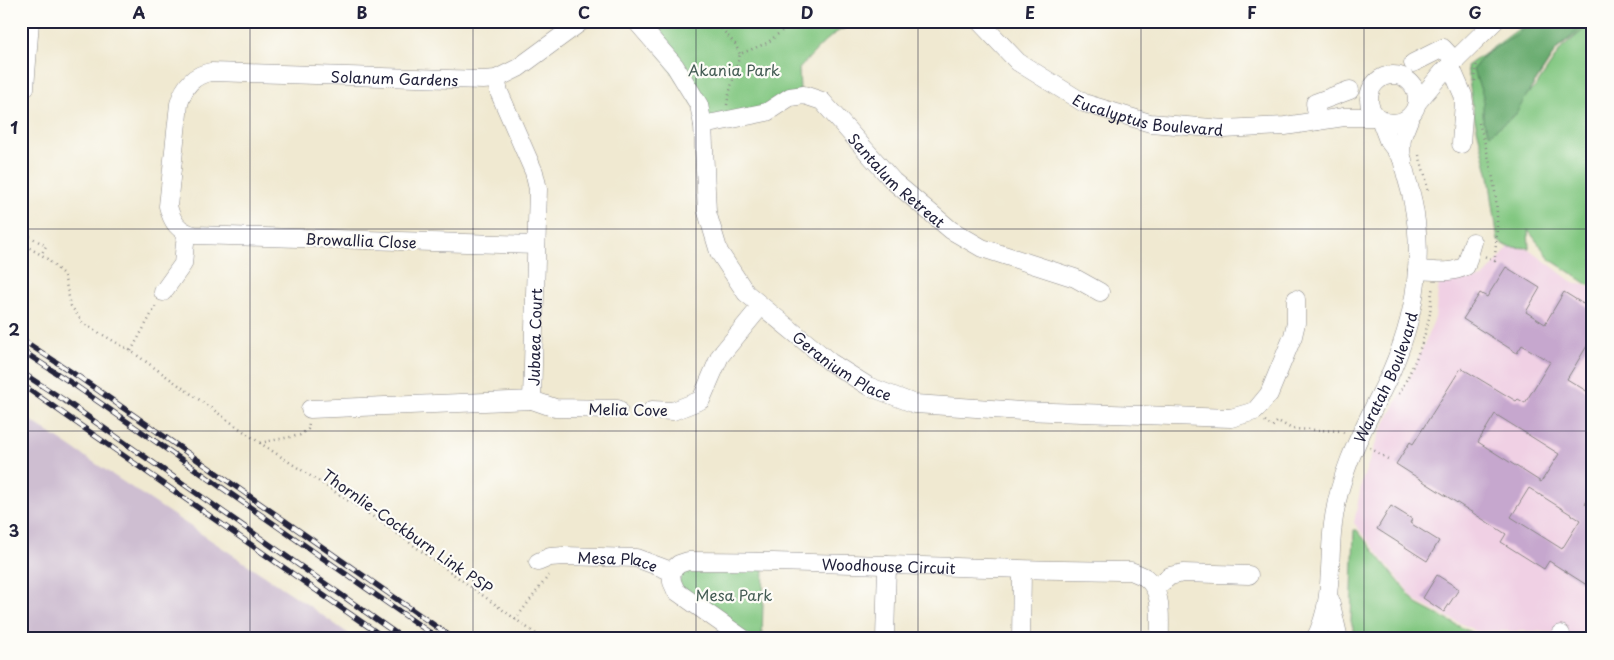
<svg xmlns="http://www.w3.org/2000/svg" width="1614" height="660" viewBox="0 0 1614 660" font-family="'Playpen Sans',sans-serif">
<style>
.built{fill:#f0d0e4}
.industrial{fill:#cebed1}
.green{fill:#82c781;stroke:#52745e;fill-rule:evenodd}
.forest{fill:#69ac6f;stroke:#466755}
.building{fill:#c6a7ce;fill-rule:evenodd}
.lines{fill:none;stroke-linecap:round;stroke-linejoin:round}
.minor-casing{stroke:#898686;stroke-width:19}
.path{stroke:#898686;stroke-width:2.5;stroke-dasharray:1 4;stroke-linecap:butt}
.minor{stroke:#fff;stroke-width:18}
.rail-casing{stroke:#22223b;stroke-width:5.5}
.rail{stroke:#fdfcf7;stroke-width:4;stroke-dasharray:11;stroke-linecap:butt}
.grid{fill:none;stroke:#22223b;stroke-width:1;stroke-opacity:0.55}
.labels{text-anchor:middle;dominant-baseline:central;stroke-width:4.5;stroke-linejoin:round;paint-order:stroke}
.park-label{font-size:15px;fill:#445c54;stroke:#fdfcf7}
.street-label{font-size:15px;fill:#22223b;stroke:#fdfcf7}
.neatline{fill:none;stroke:#22223b;stroke-width:2}
.grid-label{font-size:16px;text-anchor:middle;font-weight:bold;fill:#22223b}
</style>
<rect width="100%" height="100%" fill="#fdfcf7"/>
<filter id="ink" filterUnits="userSpaceOnUse"><feTurbulence type="fractalNoise" baseFrequency=".02" numOctaves="2"/><feDisplacementMap in="SourceGraphic" scale="10" xChannelSelector="R" yChannelSelector="G"/><feConvolveMatrix kernelMatrix="1 2 1 2 8 2 1 2 1" color-interpolation-filters="sRGB"/></filter>
<filter id="wash" filterUnits="userSpaceOnUse"><feTurbulence type="fractalNoise" baseFrequency=".0096" numOctaves="4" result="noise"/><feDisplacementMap in="SourceGraphic" scale="20" xChannelSelector="R" yChannelSelector="G"/><feGaussianBlur stdDeviation="1.12" result="paint"/><feColorMatrix in="noise" values="0 0 0 0 0 0 0 0 0 0 0 0 0 0 0 0 0 1.4 0 .05"/><feComposite in="paint" operator="in"/></filter>
<g filter="url(#wash)">
<rect width="100%" height="100%" fill="#f0e9d1"/>
<path class="built" d="M 1509,247 L 1529,249 L 1571,281 L 1593,288 L 1593,636 L 1533,631 L 1476,631 L 1417,602 L 1354,523 L 1362,481 L 1378,437 L 1414,368 L 1435,318 L 1439,283 L 1483,278 Z"/>
<path class="industrial" d="M 21,414 L 295,596 L 356,639 L 21,639 Z"/>
<g class="green">
<path d="M 638,21 L 859,21 C 851,27 842,28 834,34 C 821,44 810,57 799,69 L 800,90 L 767,109 L 707,125 Z"/>
<path d="M 1530,21 L 1593,21 L 1593,286 L 1589,285 L 1551,260 L 1528,230 L 1529,248 L 1509,247 L 1498,241 L 1489,176 L 1474,116 L 1467,66 ZM 1583,30 L 1561,49 L 1536,86 L 1527,95 L 1557,49 Z"/>
<path d="M 1354,530 L 1357,530 L 1417,604 L 1472,633 L 1472,639 C 1445,639 1374,644 1354,631 L 1351,621 Z"/>
<path d="M 764,566 L 762,639 L 751,639 L 683,591 L 678,577 L 683,568 Z"/>
</g>
<path class="forest" d="M 1530,21 L 1589,21 L 1557,49 L 1525,98 L 1516,114 L 1490,134 L 1483,121 L 1483,96 L 1473,69 L 1485,54 L 1517,35 Z"/>
<g id="blocks">
<g class="building">
<path d="M 1506,267 L 1540,288 L 1526,312 L 1545,324 L 1564,292 L 1593,310 L 1593,336 L 1567,379 L 1593,395 L 1593,491 L 1585,504 L 1593,509 L 1593,589 L 1549,561 L 1544,569 L 1501,542 L 1506,534 L 1396,464 L 1410,442 L 1413,444 L 1461,368 L 1516,401 L 1518,399 L 1525,403 L 1550,362 L 1522,345 L 1517,353 L 1463,319 L 1480,293 L 1487,297 ZM 1495,414 L 1559,454 L 1541,482 L 1478,442 ZM 1529,488 L 1580,520 L 1562,549 L 1511,517 Z"/>
<path d="M 1391,506 L 1412,519 L 1410,523 L 1439,541 L 1427,561 L 1377,529 Z"/>
<path d="M 1437,575 L 1459,589 L 1444,612 L 1423,598 Z"/>
</g>
</g>
</g>
<g filter="url(#ink)">
<use href="#blocks" fill-opacity="0" stroke="#898686" stroke-width="1"/>
<g class="lines">
<defs>
<g id="minor">
<path id="s1" d="M 636,21 L 675,66 L 699,105 L 703,125 L 707,212 L 719,252 L 746,293 L 830,362 L 868,386 L 915,404 L 1022,411 L 1231,418 L 1255,411 L 1269,394 L 1293,336 L 1296,323 L 1296,299"/>
<path id="s2" d="M 979,21 L 1018,62 L 1084,103 L 1150,123 L 1224,129 L 1285,126 L 1344,117 L 1377,117"/>
<path d="M 1413,63 L 1443,48 L 1455,61"/>
<path d="M 1450,65 L 1463,95 L 1464,102 L 1461,144"/>
<circle cx="1393" cy="99" r="24"/>
<path d="M 21,91 L 25,88 L 30,21"/>
<path d="M 1417,103 L 1442,73 L 1495,21"/>
<path d="M 1380,119 L 1388,140 L 1403,160"/>
<path d="M 1318,121 L 1315,103 L 1350,90"/>
<path id="s3" d="M 703,125 L 767,112 L 790,97 L 804,95 L 822,101 L 893,181 L 951,230 L 982,248 L 1075,278 L 1100,292"/>
<path id="s4" d="M 536,245 L 194,235 C 178,231 172,222 168,206 L 179,104 C 184,86 193,75 211,72 L 483,80 L 496,79 L 518,68 L 582,21"/>
<path d="M 1417,270 C 1434,271 1451,274 1466,266 L 1473,242"/>
<path d="M 163,292 L 183,264 L 186,233"/>
<path d="M 532,400 L 555,408 L 618,409"/>
<path id="s5" d="M 310,409 L 532,400 L 538,189 L 534,172 L 499,92 L 496,79"/>
<path d="M 652,410 L 673,411 L 701,400 L 720,356 L 761,306"/>
<path id="s6" d="M 538,562 L 550,557 L 564,556 L 636,558 L 671,571"/>
<path d="M 1155,588 L 1170,576 L 1183,573 L 1249,575"/>
<path d="M 1330,600 L 1339,639"/>
<path id="s7" d="M 744,639 L 676,591 L 672,582 L 671,571 L 679,564 L 688,561 C 836,561 983,570 1131,571 C 1136,573 1142,575 1146,578 C 1164,592 1159,619 1160,639"/>
<path d="M 885,639 L 887,565"/>
<path d="M 1021,639 L 1022,570"/>
<path id="s8" d="M 1315,639 C 1334,603 1328,563 1333,524 C 1340,466 1367,423 1391,372 C 1405,340 1415,305 1417,270 C 1419,246 1417,221 1412,198 C 1408,179 1397,155 1403,135 C 1405,129 1408,123 1410,117"/>
<path d="M 1561,639 L 1561,634"/>
</g>
</defs>
<use href="#minor" class="minor-casing"/>
<g class="path">
<path d="M 715,21 L 735,44 L 740,54"/>
<path d="M 1475,81 L 1477,62"/>
<path d="M 727,105 L 728,98 L 740,54 L 767,43 L 794,21"/>
<path d="M 1479,123 C 1489,156 1498,192 1497,226 C 1497,238 1495,250 1495,261 L 1484,256"/>
<path d="M 1419,155 L 1426,179 L 1428,193"/>
<path d="M 21,231 L 46,246 L 41,255"/>
<path d="M 21,243 L 45,257 L 64,275 L 71,306 L 84,324 L 131,351 L 260,443 L 384,524 L 543,639"/>
<path d="M 131,351 L 157,304"/>
<path d="M 1399,394 C 1412,370 1425,341 1430,313 C 1431,304 1431,295 1433,286"/>
<path d="M 1265,421 L 1272,427 L 1278,421 L 1292,429 L 1342,431 L 1344,433"/>
<path d="M 260,443 L 300,435 L 308,429 L 309,423"/>
<path d="M 1370,448 L 1391,461"/>
<path d="M 515,620 L 549,575"/>
</g>
<use href="#minor" class="minor"/>
<defs>
<g id="rail">
<path d="M 21,339 L 79,377 L 454,639"/>
<path d="M 21,350 L 73,384 L 439,639"/>
<path d="M 21,372 L 64,400 L 404,639"/>
<path d="M 21,384 L 386,639"/>
</g>
</defs>
<use href="#rail" class="rail-casing"/>
<use href="#rail" class="rail"/>
</g>
</g>
<path class="grid" d="M 250,21 L 250,639M 473,21 L 473,639M 696,21 L 696,639M 918,21 L 918,639M 1141,21 L 1141,639M 1364,21 L 1364,639M 21,229 L 1593,229M 21,431 L 1593,431"/>
<g class="labels">
<g class="park-label">
<text x="734" y="69">Akania Park</text>
<text x="734" y="594">Mesa Park</text>
</g>
<g class="street-label">
<text stroke="none"><textPath href="#s4" startOffset="718">Solanum Gardens</textPath></text>
<text stroke="none"><textPath href="#s2" startOffset="200">Eucalyptus Boulevard</textPath></text>
<text stroke="none"><textPath href="#s3" startOffset="235">Santalum Retreat</textPath></text>
<text transform="translate(361 240) rotate(2)">Browallia Close</text>
<text stroke="none"><textPath href="#s5" startOffset="285">Jubaea Court</textPath></text>
<text stroke="none"><textPath href="#s1" startOffset="425">Geranium Place</textPath></text>
<text stroke="none"><textPath href="#s8" startOffset="274">Waratah Boulevard</textPath></text>
<text transform="translate(628 409) rotate(1)">Melia Cove</text>
<text transform="translate(408 531) rotate(35)">Thornlie-Cockburn Link PSP</text>
<text stroke="none"><textPath href="#s6" startOffset="81">Mesa Place</textPath></text>
<text stroke="none"><textPath href="#s7" startOffset="325">Woodhouse Circuit</textPath></text>
</g>
</g>
<rect width="1614" height="660" fill="none" stroke="#fdfcf7" stroke-width="55"/>
<rect x="28" y="28" width="1558" height="604" class="neatline"/>
<g class="grid-label">
<text x="139" y="19">A</text>
<text x="362" y="19">B</text>
<text x="584" y="19">C</text>
<text x="807" y="19">D</text>
<text x="1030" y="19">E</text>
<text x="1252" y="19">F</text>
<text x="1475" y="19">G</text>
<text x="14" y="134">1</text>
<text x="14" y="336">2</text>
<text x="14" y="537">3</text>
</g>
</svg>
